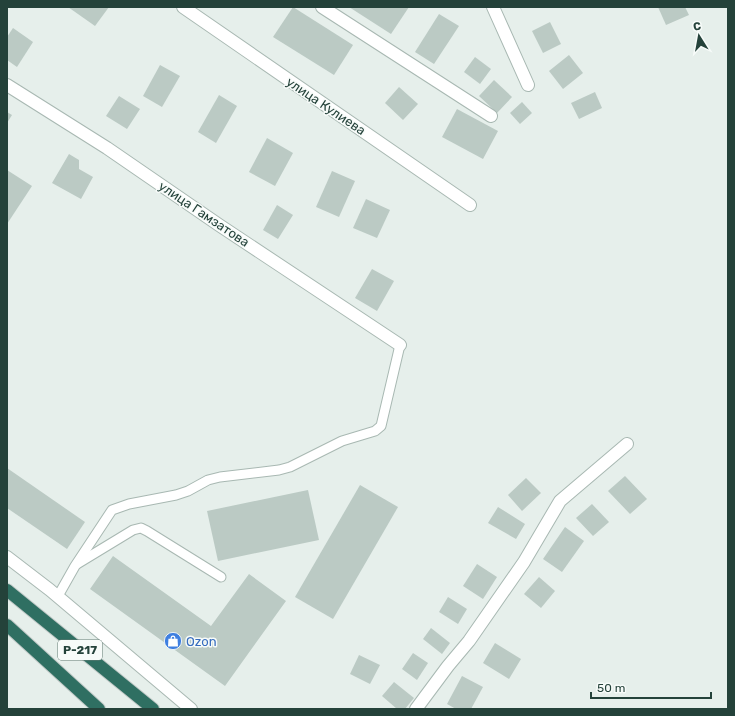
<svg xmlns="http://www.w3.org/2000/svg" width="735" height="716" viewBox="0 0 735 716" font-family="Rubik,sans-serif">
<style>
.building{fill:#bbcac4}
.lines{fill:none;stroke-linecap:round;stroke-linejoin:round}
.lane-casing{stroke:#a8b8b2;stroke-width:11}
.street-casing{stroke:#a8b8b2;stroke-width:14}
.highway-casing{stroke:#c2cac8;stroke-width:14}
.lane{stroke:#fff;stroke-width:9}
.street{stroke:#fff;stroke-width:12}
.highway{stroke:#2f6f62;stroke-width:12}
.labels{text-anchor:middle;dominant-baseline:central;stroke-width:3;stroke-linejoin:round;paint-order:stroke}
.shield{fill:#f7fbf9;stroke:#637a73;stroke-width:1}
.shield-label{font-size:12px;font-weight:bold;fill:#24423a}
.street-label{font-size:13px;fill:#24423a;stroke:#f7fbf9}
.shop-label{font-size:13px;fill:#366cbe;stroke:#f7fbf9;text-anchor:start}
</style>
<rect width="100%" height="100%" fill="#e6efeb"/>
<g class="building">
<path d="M 68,7 L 109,7 L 95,26 Z"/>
<path d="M 293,7 L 353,45 L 334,75 L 273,37 Z"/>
<path d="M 349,7 L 409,7 L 391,34 Z"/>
<path d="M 658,7 L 685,7 L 689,15 L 666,25 Z"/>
<path d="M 439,14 L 459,26 L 434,64 L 415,52 Z"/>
<path d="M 550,22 L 561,44 L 543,53 L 532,31 Z"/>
<path d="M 13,28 L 33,42 L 17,67 L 7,60 L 7,37 Z"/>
<path d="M 569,55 L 583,73 L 563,89 L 549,71 Z"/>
<path d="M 475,57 L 491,69 L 480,84 L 464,72 Z"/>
<path d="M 160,65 L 180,76 L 162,107 L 143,96 Z"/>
<path d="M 494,80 L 512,97 L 497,113 L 479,96 Z"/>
<path d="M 399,87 L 418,104 L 403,120 L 385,103 Z"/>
<path d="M 595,92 L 602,108 L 579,119 L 571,103 Z"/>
<path d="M 219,95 L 237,106 L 216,143 L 198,132 Z"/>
<path d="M 119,96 L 140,109 L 127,129 L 106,116 Z"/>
<path d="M 522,102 L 532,113 L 520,124 L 510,113 Z"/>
<path d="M 457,109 L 498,131 L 483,159 L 442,137 Z"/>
<path d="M 7,112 L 12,115 L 7,123 Z"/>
<path d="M 267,138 L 293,153 L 275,186 L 249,172 Z"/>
<path d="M 69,154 L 79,160 L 79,169 L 93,177 L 81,199 L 52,183 Z"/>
<path d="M 7,170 L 32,186 L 7,224 Z"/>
<path d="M 332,171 L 355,181 L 339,217 L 316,207 Z"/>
<path d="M 366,199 L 390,210 L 377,238 L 353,228 Z"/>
<path d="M 277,205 L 293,215 L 278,239 L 263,230 Z"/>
<path d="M 372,269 L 394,281 L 377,311 L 355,298 Z"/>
<path d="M 7,468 L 85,522 L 67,549 L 7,508 Z"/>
<path d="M 625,476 L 647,499 L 630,514 L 608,491 Z"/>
<path d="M 526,478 L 541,493 L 522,511 L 508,495 Z"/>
<path d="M 360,485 L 398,507 L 333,619 L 295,597 Z"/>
<path d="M 308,490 L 319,540 L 218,561 L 207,511 Z"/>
<path d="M 592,504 L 609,522 L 593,536 L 576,518 Z"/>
<path d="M 498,507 L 525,524 L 516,539 L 488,523 Z"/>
<path d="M 565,527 L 584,541 L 562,572 L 543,559 Z"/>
<path d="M 113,556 L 211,626 L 249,574 L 286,601 L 225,686 L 90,589 Z"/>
<path d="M 477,564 L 497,577 L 483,599 L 463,586 Z"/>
<path d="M 539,577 L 555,591 L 541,608 L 524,594 Z"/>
<path d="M 448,597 L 467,609 L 458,624 L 439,612 Z"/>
<path d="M 431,628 L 450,643 L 442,654 L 423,639 Z"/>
<path d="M 495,643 L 521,659 L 509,679 L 483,663 Z"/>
<path d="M 413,653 L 428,663 L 417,680 L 402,669 Z"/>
<path d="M 359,655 L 380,665 L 370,684 L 350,674 Z"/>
<path d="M 462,676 L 483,687 L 471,709 L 456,709 L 447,704 Z"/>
<path d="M 394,682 L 414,698 L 405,709 L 397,709 L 382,696 Z"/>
</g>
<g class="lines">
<defs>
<g id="lane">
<path d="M 77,564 L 133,530 L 141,528 L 147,531 L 221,577"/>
<path d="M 58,596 L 75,566 L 112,510 L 129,504 L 176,495 L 188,491 L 208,480 L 220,477 L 279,470 L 290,467 L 342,441 L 375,431 L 381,426 L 400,345"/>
</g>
<g id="street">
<path d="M 183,7 L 470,205"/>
<path d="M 322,7 L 491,116"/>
<path d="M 493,7 L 528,85"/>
<path d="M 7,85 L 107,148 L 219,225 L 400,345"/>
<path d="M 7,557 L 50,590 L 191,709"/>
<path d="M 416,709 L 448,666 L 469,641 L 524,562 L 560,501 L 627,444"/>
</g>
<g id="highway">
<path d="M 7,590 L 153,709"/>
<path d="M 7,625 L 99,709"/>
</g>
</defs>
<use href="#lane" class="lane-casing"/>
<use href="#street" class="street-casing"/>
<use href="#highway" class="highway-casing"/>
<use href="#lane" class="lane"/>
<use href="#street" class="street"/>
<use href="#highway" class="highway"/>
</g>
<defs>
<symbol id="shop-disc" viewBox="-11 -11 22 22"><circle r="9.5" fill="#3f7fe0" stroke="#f7fbf9"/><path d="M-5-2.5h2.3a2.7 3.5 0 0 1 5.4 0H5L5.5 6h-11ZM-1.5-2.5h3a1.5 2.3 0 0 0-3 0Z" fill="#fff"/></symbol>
</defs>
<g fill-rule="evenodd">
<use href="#shop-disc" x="163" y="631" width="20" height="20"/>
</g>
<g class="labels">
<rect class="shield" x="58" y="640" width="44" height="20" rx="3"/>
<g class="shield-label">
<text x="80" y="650">Р-217</text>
</g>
<g class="street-label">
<text transform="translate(326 106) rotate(34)">улица Кулиева</text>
<text transform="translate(204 214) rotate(34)">улица Гамзатова</text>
</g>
<g class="shop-label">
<text x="186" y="641">Ozon</text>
</g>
</g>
<rect width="735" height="716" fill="none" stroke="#24423a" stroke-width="16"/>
<g transform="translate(699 36) rotate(349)" stroke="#f7fbf9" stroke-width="3" paint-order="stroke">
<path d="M0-3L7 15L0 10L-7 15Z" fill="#24423a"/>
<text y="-6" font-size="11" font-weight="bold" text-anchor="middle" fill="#24423a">С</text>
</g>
<path d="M591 692v6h120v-6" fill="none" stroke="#24423a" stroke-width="2"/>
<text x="597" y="692" font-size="12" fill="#24423a" stroke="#f7fbf9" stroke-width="3" paint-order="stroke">50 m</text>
</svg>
